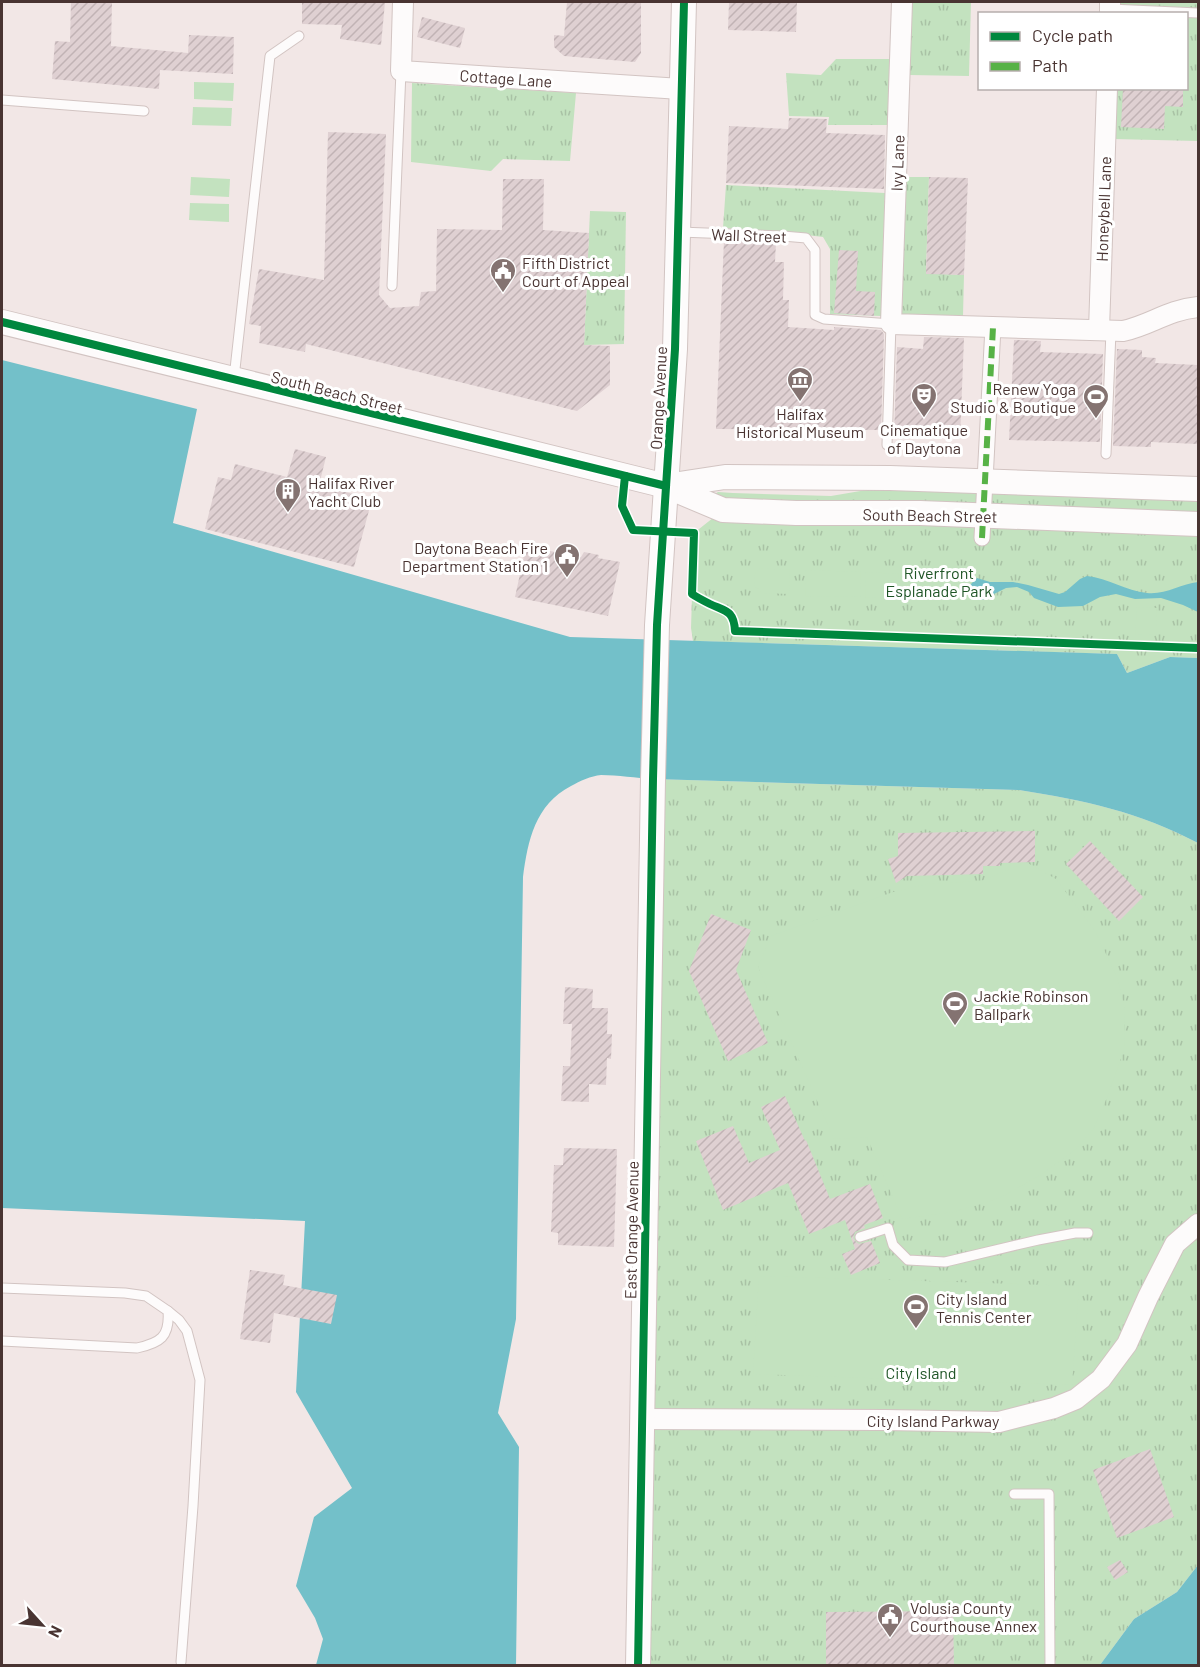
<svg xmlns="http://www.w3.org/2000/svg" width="1200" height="1667" viewBox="0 0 1200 1667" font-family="Barlow,sans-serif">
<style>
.grass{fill:url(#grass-tufts)}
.garden{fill:#c3e2bf}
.water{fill:#73c0c9}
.building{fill:url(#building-hatch)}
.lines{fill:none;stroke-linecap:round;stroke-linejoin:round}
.service-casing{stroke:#d2c4c2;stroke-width:11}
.pedestrian-casing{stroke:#d2c4c2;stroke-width:17}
.minor-casing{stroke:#d2c4c2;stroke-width:22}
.tertiary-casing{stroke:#d2c4c2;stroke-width:26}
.service{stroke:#fdfbfb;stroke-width:9}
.pedestrian{stroke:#fdfbfb;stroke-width:15}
.minor{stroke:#fdfbfb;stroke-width:20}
.tertiary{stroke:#fdfbfb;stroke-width:24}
.quiet{stroke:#57b246;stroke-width:6;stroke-dasharray:12 6;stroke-linecap:butt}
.cycleway-casing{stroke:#fff;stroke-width:11}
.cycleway{stroke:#00873e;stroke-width:8}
.labels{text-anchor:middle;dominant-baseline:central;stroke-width:6;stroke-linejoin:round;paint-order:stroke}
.street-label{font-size:16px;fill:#493432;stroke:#fff}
.poi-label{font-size:16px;fill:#493432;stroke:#fff;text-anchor:start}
.park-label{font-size:16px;fill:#1f5526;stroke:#fff}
</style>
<defs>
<pattern id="grass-tufts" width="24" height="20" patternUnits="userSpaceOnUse" patternTransform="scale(1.5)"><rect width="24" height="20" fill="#c3e2bf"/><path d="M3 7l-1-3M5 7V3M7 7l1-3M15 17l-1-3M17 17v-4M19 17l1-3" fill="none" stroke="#a9c2a5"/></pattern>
<pattern id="building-hatch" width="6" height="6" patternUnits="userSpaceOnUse" patternTransform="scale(1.5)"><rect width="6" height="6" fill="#dfd0d2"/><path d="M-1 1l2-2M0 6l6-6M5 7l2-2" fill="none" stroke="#c1b3b5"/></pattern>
</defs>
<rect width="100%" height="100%" fill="#f2e7e6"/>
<g class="grass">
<path d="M 911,2 L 971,2 L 969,76 L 909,75 Z"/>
<path d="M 1113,2 L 1198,2 L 1198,141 L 1113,139 L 1113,89 L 1186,88 L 1186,14 L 1113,13 Z"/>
<path d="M 836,59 L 890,59 L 889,125 L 828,125 L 829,117 L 789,116 L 786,73 L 821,75 Z"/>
<path d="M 412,83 L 576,93 L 570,161 L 503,159 L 491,171 L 411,162 Z"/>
<path d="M 905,177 L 929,177 L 926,273 L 964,275 L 963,316 L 902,315 Z"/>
<path d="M 726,185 L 885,193 L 881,316 L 830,314 L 830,249 L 823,237 L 781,232 L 723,228 Z"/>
<path d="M 590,211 L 626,212 L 624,344 L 584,345 Z"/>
<path d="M 878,488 L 1198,499 L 1198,514 L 795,503 L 732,500 L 713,495 L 718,492 L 733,493 L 831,496 Z"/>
<path d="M 723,510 L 1198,524 L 1198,658 L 1170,657 L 1127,673 L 1117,654 L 693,641 L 691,628 L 694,533 Z"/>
<path d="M 653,779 L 1019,790 C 1084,800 1139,812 1198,843 L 1198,1565 L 1177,1592 L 1134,1619 L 1100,1665 L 643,1666 Z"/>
</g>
<g class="garden">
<path d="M 194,82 L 234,83 L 233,101 L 194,99 Z"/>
<path d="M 193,107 L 232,108 L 231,126 L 192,125 Z"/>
<path d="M 191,177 L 230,179 L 229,197 L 190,195 Z"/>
<path d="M 190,203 L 229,204 L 229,222 L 189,220 Z"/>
<path d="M 760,568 L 790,570 L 789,594 L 761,593 L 759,589 L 754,587 L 755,574 Z"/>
<path d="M 806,570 L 861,572 L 860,597 L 805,596 Z"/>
<path d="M 866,572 L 899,574 L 897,599 L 865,597 Z"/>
<path d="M 903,574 L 948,576 L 946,600 L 902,598 Z"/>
<path d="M 1137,607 L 1157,608 L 1156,635 L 1135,634 Z"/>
<path d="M 1026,862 L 1056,879 L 1095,931 L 1117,977 L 1124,1006 L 1125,1047 L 1108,1095 L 1094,1128 L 1076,1149 L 1042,1174 L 1000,1198 L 953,1212 L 902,1219 L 867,1137 L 834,1139 L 758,967 L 771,936 L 893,892 L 927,884 L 981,881 Z"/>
<path d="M 759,1276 L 1079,1286 L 1072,1385 L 753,1374 Z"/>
</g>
<g class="water">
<path d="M 2,360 L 197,409 L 173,523 L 570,637 L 1117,654 L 1127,673 L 1170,657 L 1198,658 L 1198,843 C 1139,812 1084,800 1019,790 L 653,779 C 636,778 618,775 601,775 C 591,776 580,781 571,786 C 535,805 528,840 523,877 L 516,1319 L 498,1413 L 519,1447 L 516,1665 L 316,1665 L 323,1639 L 315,1618 L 296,1586 L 314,1517 L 352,1488 L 296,1392 L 305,1221 L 2,1208 Z"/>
<path d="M 1087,576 C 1108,578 1126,591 1147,593 C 1165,595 1181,584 1198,582 L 1198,612 L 1183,605 L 1161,598 L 1135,599 L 1116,594 L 1100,597 L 1083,606 L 1058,607 L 1034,598 L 1029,592 L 1017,587 L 1006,588 L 982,600 L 978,600 L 969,594 L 969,586 L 977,578 L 990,582 L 1013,582 L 1028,585 L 1059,594 L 1065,592 L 1080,579 Z"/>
<path d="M 1198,1565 L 1198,1665 L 1100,1665 L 1134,1619 L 1177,1592 Z"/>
</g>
<g class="building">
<path d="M 71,2 L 112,2 L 111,46 L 188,53 L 189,35 L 234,37 L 233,74 L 160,70 L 159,89 L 52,79 L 55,41 L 70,42 Z"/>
<path d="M 302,2 L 385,2 L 381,45 L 340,39 L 342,25 L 302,24 Z"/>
<path d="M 567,2 L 641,2 L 641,53 L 635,62 L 564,56 L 554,47 L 554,35 L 564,36 Z"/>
<path d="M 729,2 L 797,2 L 796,32 L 728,30 Z"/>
<path d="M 422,17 L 465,28 L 460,48 L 417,37 Z"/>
<path d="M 1123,88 L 1183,88 L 1183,107 L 1165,106 L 1164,129 L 1121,127 Z"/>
<path d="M 789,118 L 827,119 L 826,133 L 885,135 L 884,189 L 726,183 L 729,126 L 788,129 Z"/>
<path d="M 328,132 L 386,134 L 379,295 L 390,308 L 419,306 L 421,292 L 436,291 L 437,229 L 502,230 L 503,179 L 544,179 L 543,230 L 589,233 L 584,345 L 610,346 L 610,385 L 577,411 L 306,344 L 305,352 L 259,343 L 261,326 L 249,324 L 259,269 L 324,280 Z"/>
<path d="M 929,177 L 968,178 L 964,275 L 926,274 Z"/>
<path d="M 724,240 L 776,242 L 775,262 L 784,262 L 783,300 L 789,300 L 788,327 L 834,330 L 834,327 L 881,330 L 884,334 L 881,430 L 716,429 Z"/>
<path d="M 839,250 L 858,251 L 856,291 L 875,292 L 874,316 L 834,313 Z"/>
<path d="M 924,337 L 964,338 L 960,439 L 894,436 L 897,347 L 923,349 Z"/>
<path d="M 1014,340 L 1041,341 L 1040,352 L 1103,354 L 1100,442 L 1009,440 Z"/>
<path d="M 1117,349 L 1142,350 L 1142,357 L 1156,358 L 1155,363 L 1198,365 L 1198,444 L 1151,442 L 1151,447 L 1113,446 Z"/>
<path d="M 295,449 L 326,457 L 319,485 L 372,499 L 354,567 L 205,529 L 218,477 L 231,480 L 235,464 L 287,477 Z"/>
<path d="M 527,542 L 541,545 L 540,549 L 581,557 L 584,552 L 599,555 L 598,558 L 620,562 L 608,616 L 515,597 Z"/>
<path d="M 1035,831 L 1035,862 L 1000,863 L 1000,866 L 983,866 L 983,874 L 907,876 L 896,883 L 888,859 L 898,856 L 898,833 Z"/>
<path d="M 1090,841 L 1143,897 L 1119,921 L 1066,864 Z"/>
<path d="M 711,914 L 751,930 L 736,970 L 768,1043 L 728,1061 L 689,971 Z"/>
<path d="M 565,987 L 593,989 L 592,1008 L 608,1008 L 607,1034 L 612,1034 L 611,1059 L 607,1058 L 606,1085 L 589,1084 L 589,1102 L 561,1101 L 563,1066 L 570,1066 L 572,1024 L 563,1024 Z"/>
<path d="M 785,1096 L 805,1141 L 806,1140 L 830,1199 L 870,1184 L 883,1218 L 864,1225 L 865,1228 L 855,1232 L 853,1238 L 856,1242 L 859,1244 L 871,1241 L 880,1263 L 851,1275 L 842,1254 L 855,1249 L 845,1220 L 809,1234 L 788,1183 L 723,1210 L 696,1141 L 733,1126 L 749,1163 L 780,1150 L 761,1107 Z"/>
<path d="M 564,1148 L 617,1149 L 614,1247 L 558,1245 L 558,1233 L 551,1232 L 554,1165 L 563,1165 Z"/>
<path d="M 250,1270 L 285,1275 L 283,1285 L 337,1295 L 331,1324 L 274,1313 L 270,1343 L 240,1339 Z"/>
<path d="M 1150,1449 L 1174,1517 L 1117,1538 L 1093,1470 Z"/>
<path d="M 1120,1560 L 1128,1572 L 1115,1580 L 1107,1567 Z"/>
<path d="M 953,1611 L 954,1665 L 826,1665 L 826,1612 Z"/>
</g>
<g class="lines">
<defs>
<g id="service">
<path d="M 1110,9 L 1198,13"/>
<path d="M 2,100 L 144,111"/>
<path d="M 680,232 L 783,236 L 806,238 L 815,250 L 815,315 L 824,319 L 891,324 L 887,445"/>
<path d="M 392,286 L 401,71"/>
<path d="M 234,378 L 270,56 L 299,36"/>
<path d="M 1106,454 L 1111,331"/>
<path d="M 860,1237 L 888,1228 L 893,1245 L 908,1260 L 945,1262 L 1038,1240 L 1075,1233 L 1088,1233"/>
<path d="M 2,1288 L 125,1293 L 146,1296 L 168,1311 C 170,1337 160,1343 137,1348 L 2,1341"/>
<path d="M 168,1311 L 179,1320 L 187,1331 L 200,1380 L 193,1506 L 181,1662"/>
<path d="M 1014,1494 L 1049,1494 L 1050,1666"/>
</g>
<path id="pedestrian" d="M 982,538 L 993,327"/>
<g id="minor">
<path d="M 403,2 L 401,71 L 681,89"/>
<path d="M 902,2 L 891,324 L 1123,331 C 1151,325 1167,310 1198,307"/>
<path d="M 1110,14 L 1110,2"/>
<path d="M 1099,330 L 1107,88"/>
<path d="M 641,1419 L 885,1420 L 999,1422 L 1054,1408 L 1076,1399 L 1101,1379 L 1127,1344 L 1148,1297 L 1175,1244 L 1198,1224"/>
</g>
<g id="tertiary">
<path d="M 2,322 L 666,486 L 723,510 L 796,513 L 920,513 L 1198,524"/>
<path d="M 666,486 L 725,477 L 890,478 L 1198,489"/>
<path d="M 638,1666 L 653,779 L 657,625 L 675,349 L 684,2"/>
</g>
</defs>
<use href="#service" class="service-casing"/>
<use href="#pedestrian" class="pedestrian-casing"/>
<use href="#minor" class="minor-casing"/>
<use href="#tertiary" class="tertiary-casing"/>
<use href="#service" class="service"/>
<use href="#pedestrian" class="pedestrian"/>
<use href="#minor" class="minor"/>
<use href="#tertiary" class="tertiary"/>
<path class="quiet" d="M 982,538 L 993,327"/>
<defs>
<g id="cycleway">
<path d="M 2,322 L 666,486"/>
<path d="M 625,476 L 622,506 L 633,530 L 694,533 L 692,594 C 698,598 704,601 710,604 C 725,611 734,610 735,631 L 1198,648"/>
<path d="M 638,1666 L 653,779 L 657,625 L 675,349 L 684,2"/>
</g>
</defs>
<use href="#cycleway" class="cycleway-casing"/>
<use href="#cycleway" class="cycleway"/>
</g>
<defs>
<symbol id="civic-pin" viewBox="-11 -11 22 30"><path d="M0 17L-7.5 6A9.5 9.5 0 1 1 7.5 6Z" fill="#847371" stroke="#fff"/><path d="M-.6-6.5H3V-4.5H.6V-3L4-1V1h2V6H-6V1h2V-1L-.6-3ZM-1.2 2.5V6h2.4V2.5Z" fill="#fff"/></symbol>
<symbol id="museum-pin" viewBox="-11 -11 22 30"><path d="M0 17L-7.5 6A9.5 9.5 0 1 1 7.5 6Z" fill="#847371" stroke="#fff"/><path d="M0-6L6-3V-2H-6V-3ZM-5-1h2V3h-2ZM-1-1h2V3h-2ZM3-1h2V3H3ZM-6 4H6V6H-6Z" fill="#fff"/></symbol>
<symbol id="theatre-pin" viewBox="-11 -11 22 30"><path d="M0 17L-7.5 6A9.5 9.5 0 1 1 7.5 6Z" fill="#847371" stroke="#fff"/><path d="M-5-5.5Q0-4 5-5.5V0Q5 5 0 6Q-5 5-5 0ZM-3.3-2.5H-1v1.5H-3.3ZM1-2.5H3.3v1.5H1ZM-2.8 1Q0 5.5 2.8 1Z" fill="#fff"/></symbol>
<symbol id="stadium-pin" viewBox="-11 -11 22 30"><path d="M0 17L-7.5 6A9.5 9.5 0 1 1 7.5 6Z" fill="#847371" stroke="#fff"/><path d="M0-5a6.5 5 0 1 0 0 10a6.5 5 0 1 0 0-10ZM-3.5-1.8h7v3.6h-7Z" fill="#fff"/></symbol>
<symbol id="building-pin" viewBox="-11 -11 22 30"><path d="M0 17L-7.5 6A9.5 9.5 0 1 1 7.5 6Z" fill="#847371" stroke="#fff"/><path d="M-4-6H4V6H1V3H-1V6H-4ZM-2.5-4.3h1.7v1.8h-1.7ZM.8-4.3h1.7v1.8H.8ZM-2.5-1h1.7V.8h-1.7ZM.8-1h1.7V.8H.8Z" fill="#fff"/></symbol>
</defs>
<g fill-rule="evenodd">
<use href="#civic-pin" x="488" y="256" width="30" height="40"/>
<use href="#museum-pin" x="785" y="365" width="30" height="40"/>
<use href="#theatre-pin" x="909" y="381" width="30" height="40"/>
<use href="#stadium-pin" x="1081" y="382" width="30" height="40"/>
<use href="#building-pin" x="273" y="476" width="30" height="40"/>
<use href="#civic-pin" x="552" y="541" width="30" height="40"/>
<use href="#stadium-pin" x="940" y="989" width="30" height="40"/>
<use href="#stadium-pin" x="901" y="1292" width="30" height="40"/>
<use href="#civic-pin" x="875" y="1601" width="30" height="40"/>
</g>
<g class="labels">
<g class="street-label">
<text transform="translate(506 78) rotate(4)">Cottage Lane</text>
<text transform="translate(897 163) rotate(-88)">Ivy Lane</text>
<text transform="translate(1103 209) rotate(-88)">Honeybell Lane</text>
<text transform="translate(749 235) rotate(2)">Wall Street</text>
<text transform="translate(337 392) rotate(14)">South Beach Street</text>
<text transform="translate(658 398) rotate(-87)">Orange Avenue</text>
<text transform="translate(930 515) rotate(1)">South Beach Street</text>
<text transform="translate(631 1230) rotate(-89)">East Orange Avenue</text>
<text x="933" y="1420">City Island Parkway</text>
</g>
<g class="poi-label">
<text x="522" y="262">Fifth District<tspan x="522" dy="18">Court of Appeal</tspan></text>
<text x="1076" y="388" text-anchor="end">Renew Yoga<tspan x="1076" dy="18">Studio &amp; Boutique</tspan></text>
<text x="800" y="413" text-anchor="middle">Halifax<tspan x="800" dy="18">Historical Museum</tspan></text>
<text x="924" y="429" text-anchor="middle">Cinematique<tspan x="924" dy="18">of Daytona</tspan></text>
<text x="308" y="482">Halifax River<tspan x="308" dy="18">Yacht Club</tspan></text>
<text x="548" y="547" text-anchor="end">Daytona Beach Fire<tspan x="548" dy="18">Department Station 1</tspan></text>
<text x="974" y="995">Jackie Robinson<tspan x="974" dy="18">Ballpark</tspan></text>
<text x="936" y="1298">City Island<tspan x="936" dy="18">Tennis Center</tspan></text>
<text x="910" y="1607">Volusia County<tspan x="910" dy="18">Courthouse Annex</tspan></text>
</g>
<g class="park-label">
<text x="939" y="572">Riverfront<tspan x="939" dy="18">Esplanade Park</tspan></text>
<text x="921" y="1372">City Island</text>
</g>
</g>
<rect width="1200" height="1667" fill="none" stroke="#493432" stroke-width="6"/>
<rect x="978" y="12" width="210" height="78" fill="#ffffff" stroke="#b6aead" stroke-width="1.5"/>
<rect x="990" y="32" width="30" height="9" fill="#00873e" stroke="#b6aead" stroke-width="1.5"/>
<text x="1032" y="42" font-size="18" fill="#493432">Cycle path</text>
<rect x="990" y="62" width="30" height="9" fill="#57b246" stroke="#b6aead" stroke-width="1.5"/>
<text x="1032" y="72" font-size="18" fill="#493432">Path</text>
<g transform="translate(42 1625) rotate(117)" stroke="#ffffff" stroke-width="4.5" paint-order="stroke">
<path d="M0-4.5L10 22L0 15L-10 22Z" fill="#493432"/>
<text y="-9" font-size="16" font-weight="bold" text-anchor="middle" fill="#493432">N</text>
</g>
</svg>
